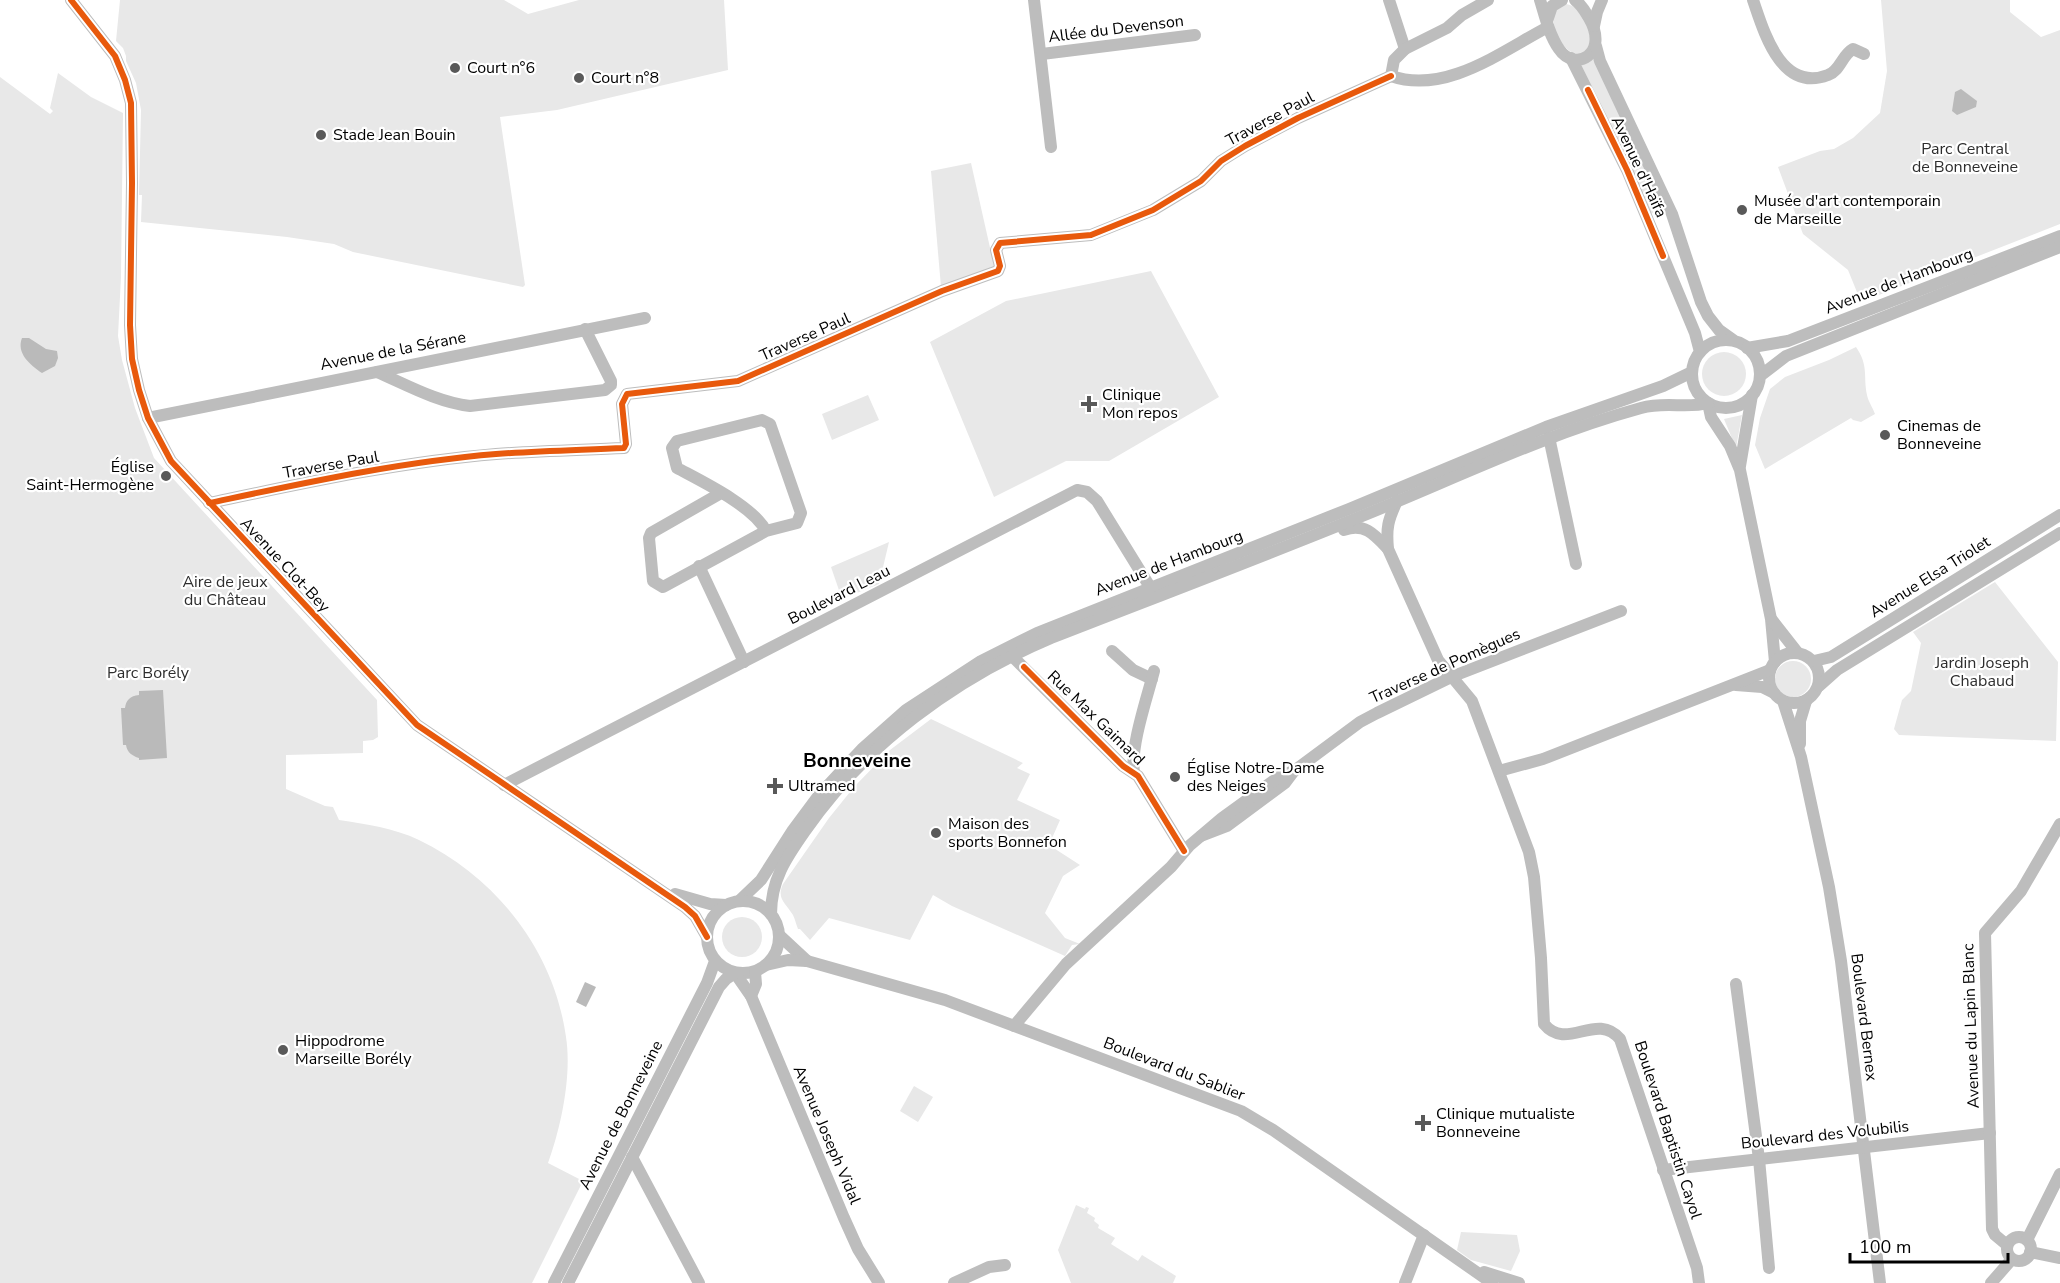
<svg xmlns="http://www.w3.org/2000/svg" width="2060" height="1283" viewBox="0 0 2060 1283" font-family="'Nunito Sans',sans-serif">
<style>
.green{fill:#e8e8e8}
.water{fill:#bababa}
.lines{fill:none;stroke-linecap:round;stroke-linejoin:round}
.minor{stroke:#bdbdbd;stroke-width:12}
.cycleway-casing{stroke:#fff;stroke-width:10}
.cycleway{stroke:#e8590c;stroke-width:6}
.poi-dot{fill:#595959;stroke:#fff;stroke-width:2}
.labels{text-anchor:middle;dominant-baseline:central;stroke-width:4.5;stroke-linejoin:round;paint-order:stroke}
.street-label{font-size:16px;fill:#000;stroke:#fff}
.poi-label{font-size:16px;fill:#000;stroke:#fff;text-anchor:start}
.park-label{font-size:16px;fill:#2d2d2d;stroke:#fff}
.quarter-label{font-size:20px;font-weight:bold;fill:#000;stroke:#fff}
</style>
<rect width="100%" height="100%" fill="#fff"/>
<g class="green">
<path d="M 120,0 L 504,0 L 528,14 L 579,0 L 724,0 L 728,70 L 557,110 L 500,117 L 525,285 L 523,287 L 353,252 L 334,244 L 287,237 L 141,222 L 142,195 L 139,195 L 141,110 L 136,83 L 126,61 L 126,56 L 123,48 L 116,41 Z"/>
<path d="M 1881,0 L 2010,0 L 2010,12 L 2041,37 L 2060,30 L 2060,224 L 1861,302 L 1848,270 L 1803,234 L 1778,167 L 1820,151 L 1834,149 L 1853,138 L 1880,113 L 1887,71 Z"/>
<path d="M 1566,4 C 1583,7 1586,23 1591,38 C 1590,41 1588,48 1586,51 C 1569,68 1535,12 1566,4 Z"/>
<path d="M 1593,59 L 1596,62 L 1665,208 L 1650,214 L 1581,67 L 1582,63 Z"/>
<path d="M 58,73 L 91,97 L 123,113 L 121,277 L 118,336 L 122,360 L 135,408 L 154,458 L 377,700 L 378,737 L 373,740 L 363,741 L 363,753 L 286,755 L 286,789 L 325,806 L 333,807 L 339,820 C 366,824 394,828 419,840 C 497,878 554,951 566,1037 C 572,1076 561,1127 548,1163 L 583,1181 L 532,1283 L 0,1283 L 0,77 L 50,114 L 53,111 L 50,108 Z"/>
<path d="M 971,163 L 995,270 L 941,287 L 931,171 Z"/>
<path d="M 1151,271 L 1219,397 L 1109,461 L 1066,461 L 994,497 L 930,342 L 1006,301 Z"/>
<path d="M 1856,347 C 1869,366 1863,376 1867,395 C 1868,401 1873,408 1875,414 L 1861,422 L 1853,420 L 1851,418 L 1765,469 L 1755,445 L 1760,418 L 1770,389 L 1785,377 L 1829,360 Z"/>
<circle cx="1724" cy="374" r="22"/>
<path d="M 868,395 L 879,420 L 832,440 L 822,414 Z"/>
<path d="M 1742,415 L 1736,448 L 1724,419 Z"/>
<path d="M 889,542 L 879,584 L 842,599 L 831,567 Z"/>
<path d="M 1995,582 L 2058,662 L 2056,741 L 1899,735 L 1894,729 L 1902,700 L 1911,691 L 1921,643 L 1913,632 Z"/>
<circle cx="1793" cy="679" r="18"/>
<path d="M 931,719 L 1023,763 L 1017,768 L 1030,774 L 1017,800 L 1060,820 L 1049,845 L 1080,865 L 1063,876 L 1045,913 L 1065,938 L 1080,944 L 1072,945 L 1065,956 L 952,906 L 933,895 L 910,940 L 829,918 L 810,940 L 800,929 L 798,929 C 796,924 795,919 793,915 C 786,903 776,899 783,884 L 829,818 L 854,787 L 890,750 Z"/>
<circle cx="742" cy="937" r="20"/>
<path d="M 914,1086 L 933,1097 L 918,1122 L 900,1111 Z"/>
<path d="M 1076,1205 L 1085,1209 L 1086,1207 L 1089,1208 L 1087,1213 L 1095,1218 L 1094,1221 L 1099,1225 L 1098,1228 L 1115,1238 L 1111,1244 L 1138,1261 L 1142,1255 L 1176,1276 L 1173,1283 L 1071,1283 L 1058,1250 Z"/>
<path d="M 1461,1232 L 1517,1235 L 1520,1251 L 1511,1271 L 1471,1260 L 1457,1250 Z"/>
</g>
<g class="water">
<path d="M 1961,89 L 1977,101 L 1976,107 L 1957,115 L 1952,111 L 1955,92 Z"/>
<path d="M 22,338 L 29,338 L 46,349 L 57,351 L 58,358 L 55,366 L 42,373 C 30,365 16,353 22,338 Z"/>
<path d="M 163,690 L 167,758 L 139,760 L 139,758 C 132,756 127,752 126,745 L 123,745 L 121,708 L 125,708 C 126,700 130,696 139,695 L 139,691 Z"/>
<path d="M 585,982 L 596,987 L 586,1007 L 576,1002 Z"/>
</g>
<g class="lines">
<g class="minor">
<path d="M 71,0 L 115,56 L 125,80 L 131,103 L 132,183 L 130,325 L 132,359 L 139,390 L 148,418 L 171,461 L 417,725 L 685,907 L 695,916 L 707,937"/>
<path d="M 1034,0 L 1051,147"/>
<path d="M 1389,0 L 1405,49"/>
<path d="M 1540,0 C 1545,16 1549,35 1559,49 C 1575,73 1610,54 1589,18 C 1585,11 1582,5 1575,0"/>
<path d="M 1753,0 C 1764,32 1781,93 1828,75 C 1840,71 1842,55 1853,49 L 1864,54"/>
<path d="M 1547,21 L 1552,6 L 1562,0"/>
<path d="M 1594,26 L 1597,12 L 1602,0"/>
<path d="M 1596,46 L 1600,61 L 1672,214 L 1701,302 L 1708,316 L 1719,330 L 1733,340"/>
<path d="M 1042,54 L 1195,35"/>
<path d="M 1571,58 L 1627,170 L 1695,333 L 1700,352"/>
<path d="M 1391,76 C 1446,95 1502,51 1548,27"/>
<path d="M 1391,76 L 1394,60 L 1405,49 L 1447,28 L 1462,15 L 1488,0"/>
<circle cx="1726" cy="374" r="34"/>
<path d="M 1747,348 L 1788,341 L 2060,236"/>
<path d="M 377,372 C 407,385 437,402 470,406 L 605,390 L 611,385 L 611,381 L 585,329"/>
<path d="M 1760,376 L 1786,356 L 2060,247"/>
<path d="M 1708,403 L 1711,417 L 1730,446 L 1740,470 L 1771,619 L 1775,662"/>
<path d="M 148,418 L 645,318"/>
<path d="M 1549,437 L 1576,564"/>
<path d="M 1740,466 L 1752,395"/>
<path d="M 721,493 L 651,533 L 649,538 L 653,581 L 663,587 L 766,531 C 753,506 703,482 677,468 L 672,448 L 677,441 L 762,420 L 770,424 L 801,513 L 797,523 L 766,531"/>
<path d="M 1397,501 C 1388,520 1386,528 1388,549 L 1438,660 L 1472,701 L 1529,852 L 1534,877 L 1541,958 L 1544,1024 C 1567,1052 1596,1011 1620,1039 L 1697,1268 L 1699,1283"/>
<path d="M 209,503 C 304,483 399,462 496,454 C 539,451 581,450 624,448 L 626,444 L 622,404 L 627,394 L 738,381 L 942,291 L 998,271 L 1000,266 L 996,250 L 1000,243 L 1091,235 L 1153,210 L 1201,181 L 1221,161 L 1245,146 L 1298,118 L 1391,76"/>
<path d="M 1344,530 C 1364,522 1375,535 1388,549"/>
<path d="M 699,566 L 744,662"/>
<path d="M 1772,620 L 1797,652"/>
<path d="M 1112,651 L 1133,670 L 1152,679"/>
<circle cx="1794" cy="678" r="25"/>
<path d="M 1012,656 L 1123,766 L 1138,776 L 1184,851"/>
<path d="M 1814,661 L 1831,657 L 2060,515"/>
<path d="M 1736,685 L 1762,687 L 1774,693"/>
<path d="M 1819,686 L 1837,670 L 2060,533"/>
<path d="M 1783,701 L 1801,757 L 1829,887 L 1841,961 L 1880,1283"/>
<path d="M 1800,744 L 1800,721 L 1806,701"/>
<path d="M 1499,771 L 1543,759 L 1770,670"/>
<path d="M 1134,773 C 1130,747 1147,698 1154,671"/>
<path d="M 504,785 L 1077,490 L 1087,492 L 1097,501 L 1150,587"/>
<path d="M 1201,836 L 1227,826 L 1285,783 L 1294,771 L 1360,722 L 1377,713 L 1451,677 L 1621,611"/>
<path d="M 675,894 L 710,904 L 726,905"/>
<path d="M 739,901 L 761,880 L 793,830 L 819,795 L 862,749 L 906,710 L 981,661 L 1037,633 L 1349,509 L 1546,427 L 1663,386 L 1692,372"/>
<circle cx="743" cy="937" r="36"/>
<path d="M 771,914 C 771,880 786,858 805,831 C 865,745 954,679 1051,638 C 1156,597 1262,557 1367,514 C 1458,477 1546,434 1641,408 C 1666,401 1686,409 1708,403"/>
<path d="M 779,935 L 807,961"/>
<path d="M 766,965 L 788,960 L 807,961 L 945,1000 L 1241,1111 L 1273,1130 L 1492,1283"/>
<path d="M 735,973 L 751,996 L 844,1218 L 858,1249 L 879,1283"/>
<path d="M 1736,984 L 1759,1159 L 1769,1268"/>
<path d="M 751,996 L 756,984 L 755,972"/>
<path d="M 1014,1026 L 1066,964 L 1171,867 L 1189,846 L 1222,818 L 1280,776 L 1294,771"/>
<path d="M 632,1157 L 699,1283"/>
<path d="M 1663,1170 L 1990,1133"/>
<circle cx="2019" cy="1249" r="12"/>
<path d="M 2027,1240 L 2060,1174"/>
<path d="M 2007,1245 L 1995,1235 L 1992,1229 L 1985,933 L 2021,891 L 2060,824"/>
<path d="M 2030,1252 L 2060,1258"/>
<path d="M 1484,1272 L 1519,1283"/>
<path d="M 554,1283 L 707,983 L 715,961"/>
<path d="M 568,1283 L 719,987 L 726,979 L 735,973"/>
<path d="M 954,1283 L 989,1267 L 1005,1265"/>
<path d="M 1405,1283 L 1424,1235"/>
<path d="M 1991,1283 L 2012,1259"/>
</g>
<defs>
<g id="cycleway">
<path d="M 71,0 L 115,56 L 125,80 L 131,103 L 132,183 L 130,325 L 132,359 L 139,390 L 148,418 L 171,461 L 417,725 L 685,907 L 695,916 L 707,937"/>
<path d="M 1588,90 L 1627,170 L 1663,256"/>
<path d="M 209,503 C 304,483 399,462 496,454 C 539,451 581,450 624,448 L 626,444 L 622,404 L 627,394 L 738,381 L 942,291 L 998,271 L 1000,266 L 996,250 L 1000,243 L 1091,235 L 1153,210 L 1201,181 L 1221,161 L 1245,146 L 1298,118 L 1391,76"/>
<path d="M 1024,667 L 1123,766 L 1138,776 L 1184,851"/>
</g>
</defs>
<use href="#cycleway" class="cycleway-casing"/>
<use href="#cycleway" class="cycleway"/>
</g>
<g class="poi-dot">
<circle cx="455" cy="68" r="6"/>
<circle cx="579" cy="78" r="6"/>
<circle cx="321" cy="135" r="6"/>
<circle cx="1742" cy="210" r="6"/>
<path d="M1086 395h6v6h6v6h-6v6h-6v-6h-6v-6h6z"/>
<circle cx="1885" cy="435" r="6"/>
<circle cx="166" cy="476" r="6"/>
<circle cx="1175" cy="777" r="6"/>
<path d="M772 777h6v6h6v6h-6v6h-6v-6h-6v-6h6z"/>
<circle cx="936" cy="833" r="6"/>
<circle cx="283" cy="1050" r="6"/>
<path d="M1420 1114h6v6h6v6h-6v6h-6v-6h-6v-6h6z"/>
</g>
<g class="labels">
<g class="street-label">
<text transform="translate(1116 29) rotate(-7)">Allée du Devenson</text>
<text transform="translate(1270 119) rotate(-28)">Traverse Paul</text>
<text transform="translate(1639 167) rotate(65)">Avenue d'Haïfa</text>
<text transform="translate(1899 281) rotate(-21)">Avenue de Hambourg</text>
<text transform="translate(805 337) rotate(-24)">Traverse Paul</text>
<text transform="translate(393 351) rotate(-11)">Avenue de la Sérane</text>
<text transform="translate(331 465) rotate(-10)">Traverse Paul</text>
<text transform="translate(1169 563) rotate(-21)">Avenue de Hambourg</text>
<text transform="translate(285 565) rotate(47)">Avenue Clot-Bey</text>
<text transform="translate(1930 577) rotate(-32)">Avenue Elsa Triolet</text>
<text transform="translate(839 595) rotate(-27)">Boulevard Leau</text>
<text transform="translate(1445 666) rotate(-24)">Traverse de Pomègues</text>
<text transform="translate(1096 718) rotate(44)">Rue Max Gaimard</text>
<text transform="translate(1864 1017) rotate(83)">Boulevard Bernex</text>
<text transform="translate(1971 1026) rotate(-92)">Avenue du Lapin Blanc</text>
<text transform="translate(1174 1069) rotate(21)">Boulevard du Sablier</text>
<text transform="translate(621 1115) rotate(-63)">Avenue de Bonneveine</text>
<text transform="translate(1668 1130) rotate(72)">Boulevard Baptistin Cayol</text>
<text transform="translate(827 1135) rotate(67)">Avenue Joseph Vidal</text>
<text transform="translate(1825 1135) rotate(-6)">Boulevard des Volubilis</text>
</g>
<g class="poi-label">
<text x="467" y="68">Court n°6</text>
<text x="591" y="78">Court n°8</text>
<text x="333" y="135">Stade Jean Bouin</text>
<text x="1754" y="201">Musée d'art contemporain<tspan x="1754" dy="18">de Marseille</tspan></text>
<text x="1102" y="395">Clinique<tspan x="1102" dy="18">Mon repos</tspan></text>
<text x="1897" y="426">Cinemas de<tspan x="1897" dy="18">Bonneveine</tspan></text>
<text x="154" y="467" text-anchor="end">Église<tspan x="154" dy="18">Saint-Hermogène</tspan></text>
<text x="1187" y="768">Église Notre-Dame<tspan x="1187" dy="18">des Neiges</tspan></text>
<text x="788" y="786">Ultramed</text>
<text x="948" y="824">Maison des<tspan x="948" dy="18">sports Bonnefon</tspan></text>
<text x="295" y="1041">Hippodrome<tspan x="295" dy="18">Marseille Borély</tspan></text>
<text x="1436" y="1114">Clinique mutualiste<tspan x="1436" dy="18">Bonneveine</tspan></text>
</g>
<g class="park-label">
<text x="1965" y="149">Parc Central<tspan x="1965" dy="18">de Bonneveine</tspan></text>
<text x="225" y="582">Aire de jeux<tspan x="225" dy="18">du Château</tspan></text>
<text x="1982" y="663">Jardin Joseph<tspan x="1982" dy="18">Chabaud</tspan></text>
<text x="148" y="673">Parc Borély</text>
</g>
<g class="quarter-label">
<text x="857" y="760">Bonneveine</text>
</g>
</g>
<path d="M1850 1253v9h158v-9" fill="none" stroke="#000000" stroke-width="3"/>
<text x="1859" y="1253" font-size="18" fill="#000000" stroke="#ffffff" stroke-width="4.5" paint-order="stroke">100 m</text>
</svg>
